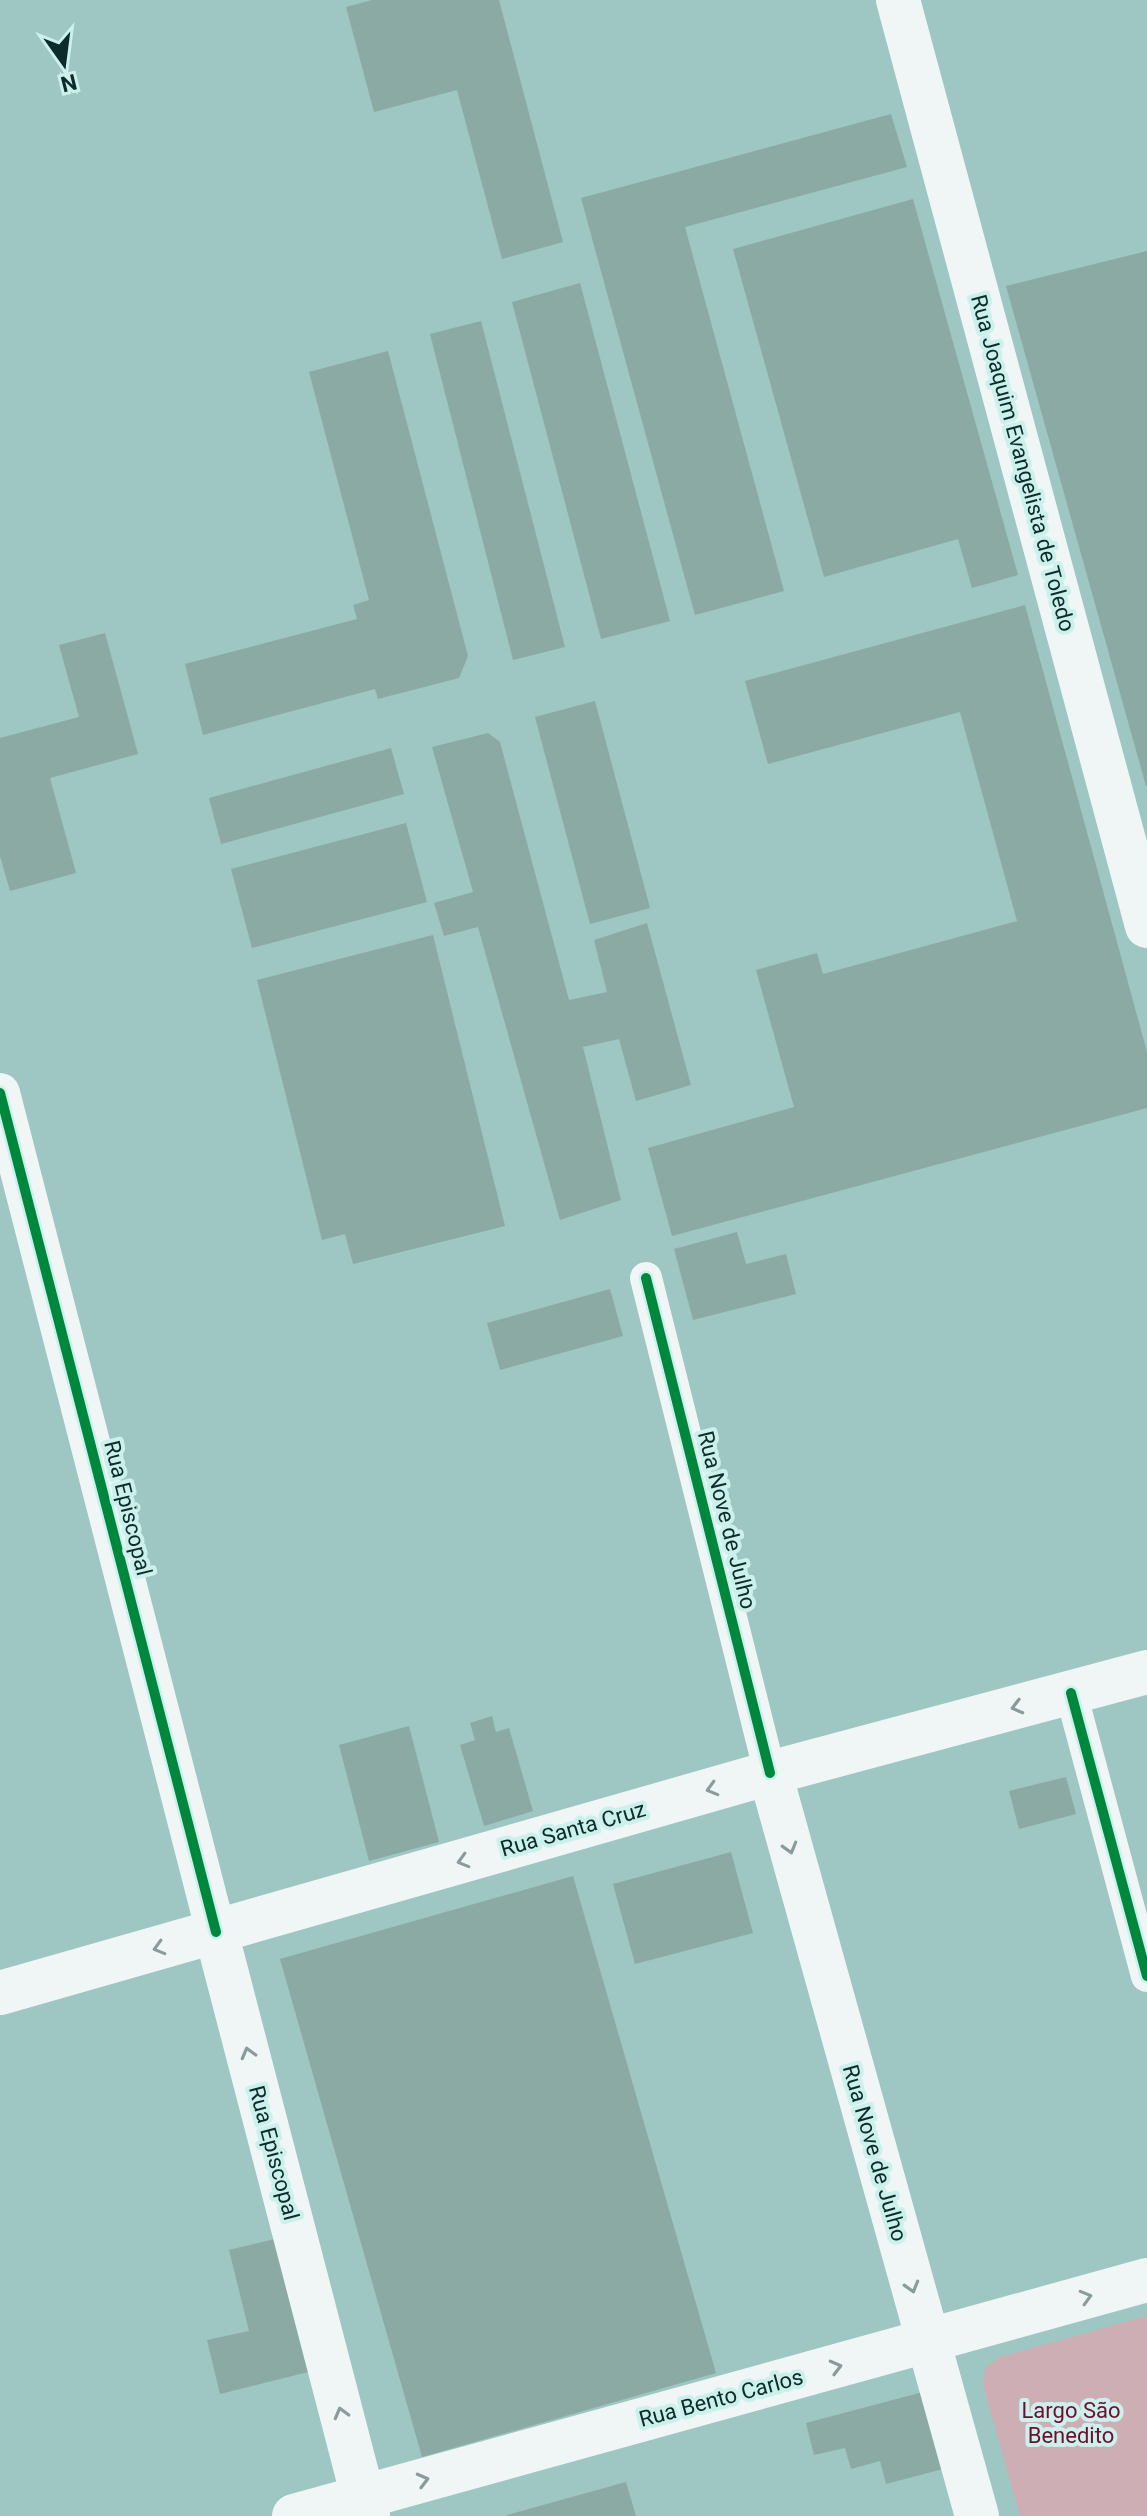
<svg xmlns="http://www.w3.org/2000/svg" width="1147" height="2516" viewBox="0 0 1147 2516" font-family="Roboto,sans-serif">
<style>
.green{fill:#cdaeb5}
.building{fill:#8baaa4}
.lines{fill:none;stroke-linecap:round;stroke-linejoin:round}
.minor{stroke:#f0f6f6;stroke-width:32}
.tertiary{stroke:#f0f6f6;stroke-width:40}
.secondary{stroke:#f0f6f6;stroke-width:44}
.primary{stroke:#f0f6f6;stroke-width:44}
.cycleway-casing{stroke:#ccf1ed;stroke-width:15}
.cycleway{stroke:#00873e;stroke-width:10}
.oneway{stroke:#899b9a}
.labels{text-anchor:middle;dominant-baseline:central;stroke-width:8;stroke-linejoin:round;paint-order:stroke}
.street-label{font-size:22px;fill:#0b2c2a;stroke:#ccf1ed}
.park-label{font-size:22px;fill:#6d0e2d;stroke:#ccf1ed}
</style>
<rect width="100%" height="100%" fill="#9ec6c3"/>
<path class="green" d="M 1147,2316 L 1147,2516 L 1020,2516 L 983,2385 L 985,2368 L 1000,2357 Z"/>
<g class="building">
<path d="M 372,0 L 499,0 L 563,242 L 502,259 L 457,90 L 374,112 L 346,7 Z"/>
<path d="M 891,114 L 907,167 L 685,227 L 784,591 L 695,615 L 581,198 Z"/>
<path d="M 913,199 L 1018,575 L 972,588 L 958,539 L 824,577 L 733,249 Z"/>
<path d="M 1147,251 L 1147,786 L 1146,786 L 1006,286 Z"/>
<path d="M 580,283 L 670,621 L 601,639 L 512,302 Z"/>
<path d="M 481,321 L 565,647 L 513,660 L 430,334 Z"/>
<path d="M 388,351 L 468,656 L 459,678 L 378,699 L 375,689 L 203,735 L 185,664 L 357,619 L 353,605 L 369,600 L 309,372 Z"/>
<path d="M 1025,605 L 1147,1052 L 1147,1108 L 672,1236 L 648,1148 L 794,1107 L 756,970 L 817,953 L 823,974 L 1017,921 L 960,712 L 768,764 L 745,681 Z"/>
<path d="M 105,633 L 138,754 L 50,778 L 76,873 L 10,891 L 0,856 L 0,738 L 79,717 L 59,645 Z"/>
<path d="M 595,701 L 650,908 L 590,924 L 535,717 Z"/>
<path d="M 488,733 L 500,742 L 569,1000 L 607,992 L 594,940 L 647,923 L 691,1085 L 636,1101 L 619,1039 L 583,1047 L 621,1200 L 560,1220 L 478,927 L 444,936 L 434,903 L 473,892 L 432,747 Z"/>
<path d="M 391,748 L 404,794 L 221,844 L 209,798 Z"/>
<path d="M 406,823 L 427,902 L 252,948 L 231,869 Z"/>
<path d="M 433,935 L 505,1226 L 353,1264 L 345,1234 L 322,1240 L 257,980 Z"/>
<path d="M 737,1232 L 746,1264 L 786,1254 L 796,1294 L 693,1320 L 674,1249 Z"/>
<path d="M 610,1289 L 623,1336 L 500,1370 L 487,1323 Z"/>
<path d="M 492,1716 L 496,1732 L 509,1728 L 533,1811 L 484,1826 L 460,1745 L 475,1740 L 470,1723 Z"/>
<path d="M 409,1726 L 439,1842 L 369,1861 L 339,1745 Z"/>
<path d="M 1066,1777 L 1076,1814 L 1019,1829 L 1009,1791 Z"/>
<path d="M 731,1852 L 753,1933 L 635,1964 L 613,1884 Z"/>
<path d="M 573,1876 L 716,2373 L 422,2457 L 280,1959 Z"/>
<path d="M 279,2238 L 312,2371 L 220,2394 L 207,2340 L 249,2331 L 229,2250 Z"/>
<path d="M 923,2392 L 943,2469 L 886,2484 L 880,2461 L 851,2469 L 845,2448 L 814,2455 L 806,2423 Z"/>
<path d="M 626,2482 L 636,2516 L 507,2516 L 507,2515 Z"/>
</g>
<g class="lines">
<g class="minor">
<path d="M 646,1278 L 770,1773"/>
<path d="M 1071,1693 L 1147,1976"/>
</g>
<path class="tertiary" d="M 0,1093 L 216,1932"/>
<g class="secondary">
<path d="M 898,0 L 1147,926"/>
<path d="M 770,1773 L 977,2516"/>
<path d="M 0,1993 L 770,1773 L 1147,1672"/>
<path d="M 294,2516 L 1147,2280"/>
</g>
<path class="primary" d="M 216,1932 L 368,2516"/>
<defs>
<g id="cycleway">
<path d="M 0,1093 L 216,1932"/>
<path d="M 646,1278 L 770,1773"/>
<path d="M 1071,1693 L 1147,1976"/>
</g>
</defs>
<use href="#cycleway" class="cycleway-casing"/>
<use href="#cycleway" class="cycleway"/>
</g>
<defs><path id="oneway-chevron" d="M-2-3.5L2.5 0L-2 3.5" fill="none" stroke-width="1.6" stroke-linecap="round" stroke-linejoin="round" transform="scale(2)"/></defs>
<g class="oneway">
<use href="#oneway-chevron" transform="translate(1017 1707) rotate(165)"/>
<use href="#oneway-chevron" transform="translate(712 1789) rotate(164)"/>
<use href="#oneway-chevron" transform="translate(790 1848) rotate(74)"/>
<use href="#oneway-chevron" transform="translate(463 1861) rotate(164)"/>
<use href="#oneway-chevron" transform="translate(159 1948) rotate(164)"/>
<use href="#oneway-chevron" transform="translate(248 2053) rotate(-105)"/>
<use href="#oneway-chevron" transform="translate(912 2287) rotate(74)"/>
<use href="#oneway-chevron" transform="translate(1086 2297) rotate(-16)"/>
<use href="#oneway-chevron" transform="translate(836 2367) rotate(-15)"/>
<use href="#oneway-chevron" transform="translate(341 2413) rotate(-105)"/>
<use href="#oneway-chevron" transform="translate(423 2480) rotate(-15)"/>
</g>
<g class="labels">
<g class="street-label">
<text transform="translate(1023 463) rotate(75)">Rua Joaquim Evangelista de Toledo</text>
<text transform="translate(128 1508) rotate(76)">Rua Episcopal</text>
<text transform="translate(727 1520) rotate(76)">Rua Nove de Julho</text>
<text transform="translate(573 1829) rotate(-16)">Rua Santa Cruz</text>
<text transform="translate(274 2153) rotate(75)">Rua Episcopal</text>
<text transform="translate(875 2153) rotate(74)">Rua Nove de Julho</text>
<text transform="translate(721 2398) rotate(-15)">Rua Bento Carlos</text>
</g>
<g class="park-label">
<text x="1071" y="2410">Largo São<tspan x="1071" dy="25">Benedito</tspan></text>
</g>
</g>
<g transform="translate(64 64) rotate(166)" stroke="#ccf1ed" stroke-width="6" paint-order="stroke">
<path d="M0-6L14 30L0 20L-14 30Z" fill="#0b2c2a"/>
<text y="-12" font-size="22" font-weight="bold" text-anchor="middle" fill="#0b2c2a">N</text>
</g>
</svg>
